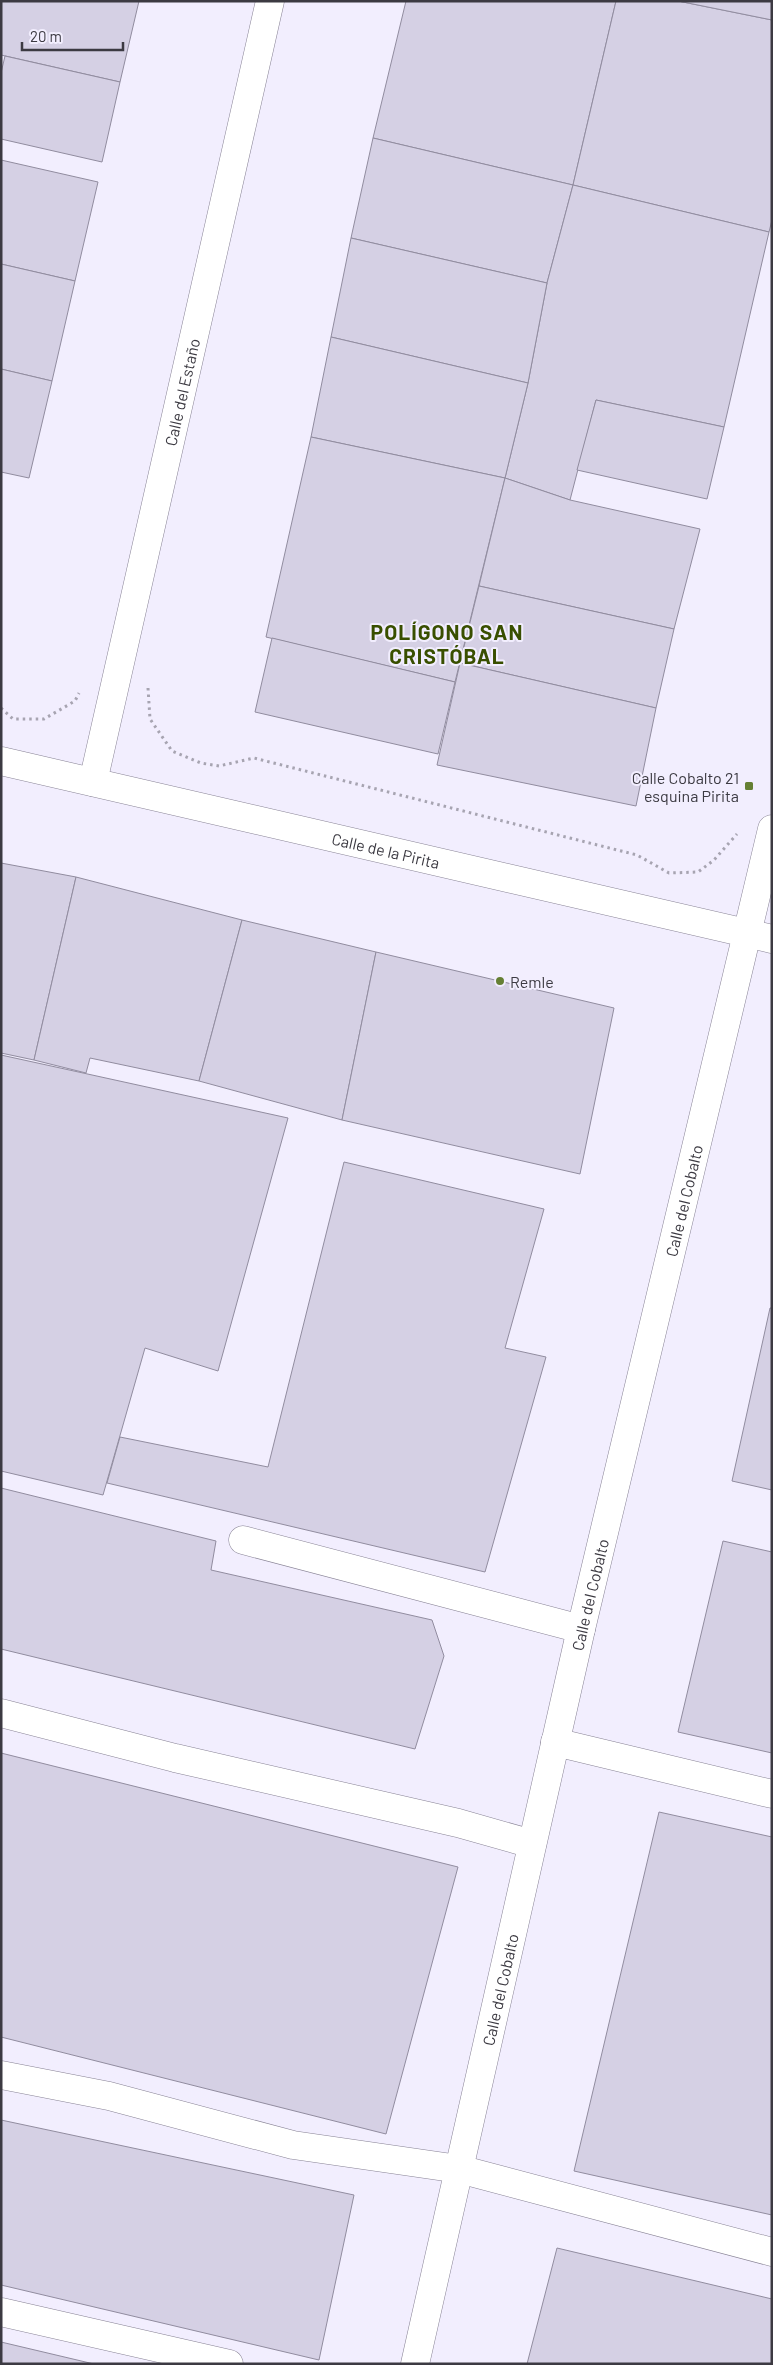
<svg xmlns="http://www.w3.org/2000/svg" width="773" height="2365" viewBox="0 0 773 2365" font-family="Barlow,sans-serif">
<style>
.building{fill:#d5d0e4;stroke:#918c9f}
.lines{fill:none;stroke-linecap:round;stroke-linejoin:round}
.minor-casing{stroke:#888395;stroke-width:29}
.path{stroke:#a7a4b1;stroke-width:3;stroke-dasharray:2.5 4;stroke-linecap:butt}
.minor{stroke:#fff;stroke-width:28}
.poi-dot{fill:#657f33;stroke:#f2eefe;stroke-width:2}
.labels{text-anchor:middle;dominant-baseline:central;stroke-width:4;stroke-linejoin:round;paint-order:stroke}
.street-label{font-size:16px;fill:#3c3a42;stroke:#f2eefe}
.poi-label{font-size:16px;fill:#3c3a42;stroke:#f2eefe;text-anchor:end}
.district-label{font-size:21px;font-weight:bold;letter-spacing:1px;fill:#394f00;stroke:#f2eefe}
</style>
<rect width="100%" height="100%" fill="#f2eefe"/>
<g class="building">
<path d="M 1,1 L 139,1 L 120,82 L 1,55 Z"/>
<path d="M 406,1 L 616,1 L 573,185 L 373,138 Z"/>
<path d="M 616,1 L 678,1 L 772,20 L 772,220 L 769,232 L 573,185 Z"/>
<path d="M 678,1 L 772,1 L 772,20 Z"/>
<path d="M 5,56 L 120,82 L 102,162 L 1,139 L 1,73 Z"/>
<path d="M 373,138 L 573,185 L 547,283 L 351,238 Z"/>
<path d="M 1,160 L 98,182 L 75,281 L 1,264 Z"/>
<path d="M 573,185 L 769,232 L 724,427 L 596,400 L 570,500 L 505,478 L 528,383 L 547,283 Z"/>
<path d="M 351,238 L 547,283 L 528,383 L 331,337 Z"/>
<path d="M 1,264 L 75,281 L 52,381 L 1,369 Z"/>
<path d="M 331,337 L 528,383 L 505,478 L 311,437 Z"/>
<path d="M 1,369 L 52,381 L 29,478 L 1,472 Z"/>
<path d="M 596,400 L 724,427 L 707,499 L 577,470 Z"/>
<path d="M 311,437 L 505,478 L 455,682 L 266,637 Z"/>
<path d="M 505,478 L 570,500 L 700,529 L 674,629 L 479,586 Z"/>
<path d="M 479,586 L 674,629 L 656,708 L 460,663 Z"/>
<path d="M 272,638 L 455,682 L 438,754 L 255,712 Z"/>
<path d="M 460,663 L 656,708 L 636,806 L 437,765 Z"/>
<path d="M 1,863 L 76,877 L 34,1060 L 1,1053 Z"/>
<path d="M 76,877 L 242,920 L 199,1081 L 90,1058 L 86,1073 L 34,1060 Z"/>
<path d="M 242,920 L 376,952 L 342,1120 L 199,1081 Z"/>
<path d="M 376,952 L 614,1008 L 580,1174 L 342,1120 Z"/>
<path d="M 1,1055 L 288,1118 L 218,1371 L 145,1348 L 103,1495 L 1,1471 Z"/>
<path d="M 344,1162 L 544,1209 L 505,1348 L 546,1357 L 485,1572 L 107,1483 L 120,1437 L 268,1467 Z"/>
<path d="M 770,1308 L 772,1308 L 772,1490 L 732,1481 Z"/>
<path d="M 1,1488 L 216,1541 L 211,1570 L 432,1620 L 444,1656 L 415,1749 L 1,1649 Z"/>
<path d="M 723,1541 L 772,1552 L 772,1753 L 678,1732 Z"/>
<path d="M 1,1753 L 458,1867 L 386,2134 L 1,2037 Z"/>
<path d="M 659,1812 L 772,1837 L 772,2215 L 574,2171 Z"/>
<path d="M 1,2120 L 354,2195 L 319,2360 L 1,2285 Z"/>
<path d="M 557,2248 L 772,2299 L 772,2364 L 527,2364 Z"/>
<path d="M 1,2342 L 94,2364 L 1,2364 Z"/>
</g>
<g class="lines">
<defs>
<g id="minor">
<path id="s1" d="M 1,761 L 772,939"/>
<path id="s2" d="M 93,782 L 270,1"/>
<path d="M 243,1540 L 581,1629"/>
<path d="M 1,1713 L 175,1758 L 458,1823 L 532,1844"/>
<path d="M 555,1742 L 772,1794"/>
<path d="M 1,2075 L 109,2096 L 293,2145 L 459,2169 L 772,2252"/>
<path d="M 1,2312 L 229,2364"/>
<path id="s3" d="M 415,2364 L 581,1629 L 772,829"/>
</g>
</defs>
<use href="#minor" class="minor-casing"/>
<g class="path">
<path d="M 148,688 L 150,719 L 172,751 L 201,763 L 219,766 L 254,758 L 637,855 L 669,873 L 698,872 L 714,860 L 737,834"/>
<path d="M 1,708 L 13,719 L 44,719 L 75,701 L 79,693"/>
</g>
<use href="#minor" class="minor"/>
</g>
<g class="poi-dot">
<rect x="744" y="781" width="10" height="10" rx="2.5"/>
<circle cx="500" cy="981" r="5"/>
</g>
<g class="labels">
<g class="street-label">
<text stroke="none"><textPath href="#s2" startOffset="400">Calle del Estaño</textPath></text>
<text stroke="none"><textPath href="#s1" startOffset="395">Calle de la Pirita</textPath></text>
<text stroke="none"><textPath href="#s3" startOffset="1194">Calle del Cobalto</textPath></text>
<text stroke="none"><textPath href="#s3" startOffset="789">Calle del Cobalto</textPath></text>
<text stroke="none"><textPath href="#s3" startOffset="384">Calle del Cobalto</textPath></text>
</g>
<g class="poi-label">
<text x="739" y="777">Calle Cobalto 21<tspan x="739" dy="18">esquina Pirita</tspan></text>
<text x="510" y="981" text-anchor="start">Remle</text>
</g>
<g class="district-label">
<text x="447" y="631">POLÍGONO SAN<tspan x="447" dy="24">CRISTÓBAL</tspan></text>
</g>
</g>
<rect width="773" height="2365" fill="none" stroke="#3c3a42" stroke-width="5"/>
<path d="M22 42v8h101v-8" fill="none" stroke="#3c3a42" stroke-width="2.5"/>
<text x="30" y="42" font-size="15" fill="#3c3a42" stroke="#f2eefe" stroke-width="4" paint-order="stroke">20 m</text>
</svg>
